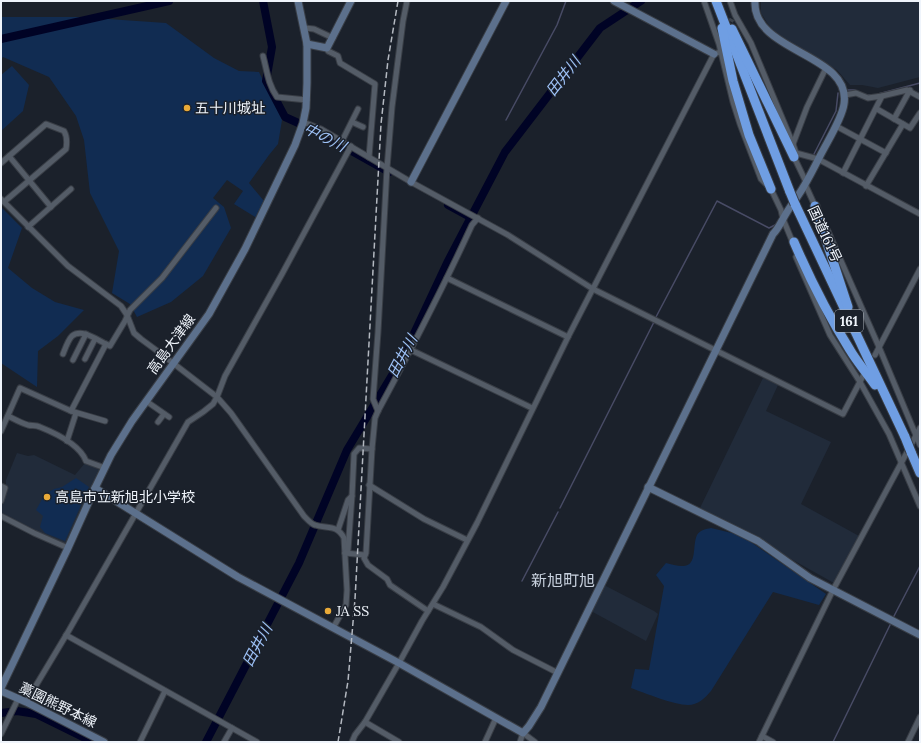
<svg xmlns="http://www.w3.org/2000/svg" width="921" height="743" viewBox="0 0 921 743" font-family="Lora,'Noto Sans JP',serif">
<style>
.built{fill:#212b3a}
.green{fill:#112c52}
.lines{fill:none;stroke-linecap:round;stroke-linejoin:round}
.stream{stroke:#484b65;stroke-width:1.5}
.river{stroke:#000325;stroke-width:8}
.street-tunnel{stroke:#3b414a;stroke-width:5;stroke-dasharray:5 2.5;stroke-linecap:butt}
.street-casing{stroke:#393e46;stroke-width:7}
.secondary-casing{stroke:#393e46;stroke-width:9}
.highway-casing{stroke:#393e46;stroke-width:11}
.street{stroke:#545c67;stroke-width:5}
.secondary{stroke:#5c708c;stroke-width:7}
.highway{stroke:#6f9ee3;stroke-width:9}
.rail{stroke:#b4b9c1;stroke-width:1.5;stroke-dasharray:6 3;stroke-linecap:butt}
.highway-bridge-casing{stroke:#393e46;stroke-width:11;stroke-linecap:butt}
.highway-bridge{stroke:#6f9ee3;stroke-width:9}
.poi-dot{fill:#e9aa38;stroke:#1b212b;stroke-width:1.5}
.labels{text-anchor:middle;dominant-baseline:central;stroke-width:3;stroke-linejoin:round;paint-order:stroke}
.shield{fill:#1b212b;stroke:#afb5bd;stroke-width:1}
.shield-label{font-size:13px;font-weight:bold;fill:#eff4fb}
.poi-label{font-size:14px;fill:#eff4fb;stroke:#1b212b;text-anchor:start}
.street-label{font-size:14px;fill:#eff4fb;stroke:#1b212b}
.water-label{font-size:15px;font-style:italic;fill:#9ec2f8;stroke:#1b212b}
.quarter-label{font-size:16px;fill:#c7d0dd;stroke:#1b212b}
</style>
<rect width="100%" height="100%" fill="#1b212b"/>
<g class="built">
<path d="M 761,1 L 920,1 L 920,77 L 878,88 L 862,85 L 850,85 L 837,70 L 773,32 L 761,13 Z"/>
<path d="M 763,378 L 778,385 L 766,411 L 831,442 L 801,504 L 859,536 L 834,583 L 700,508 Z"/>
<path d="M 17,453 L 28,456 L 34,455 L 75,475 L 85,463 L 101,470 L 67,545 L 64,544 L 3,516 L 1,513 L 1,507 L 7,487 L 6,485 L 6,480 Z"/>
<path d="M 604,585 L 654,611 L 658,614 L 646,641 L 591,611 Z"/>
</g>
<g class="green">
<path d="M 1,17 L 79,17 L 166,23 L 214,58 L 239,71 L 259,72 L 282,120 L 278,144 L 269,155 L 249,183 L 264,201 L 257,218 L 234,204 L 243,191 L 227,180 L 213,198 L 224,207 L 231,228 L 203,276 L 171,302 L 137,317 L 130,304 L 112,293 L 119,251 L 90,193 L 84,140 L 76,116 L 49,77 L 3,57 L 1,59 Z"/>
<path d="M 12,66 L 29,85 L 23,111 L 1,131 L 1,75 Z"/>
<path d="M 1,207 L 22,228 L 8,268 L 32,288 L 55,302 L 84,310 L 58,336 L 38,351 L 37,387 L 1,363 Z"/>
<path d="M 76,478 L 89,487 L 65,541 L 45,533 L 40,527 L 43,516 L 36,510 L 45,494 L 54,489 L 62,487 Z"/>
<path d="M 711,528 L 736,534 L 745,538 L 826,594 L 819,605 L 773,592 L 711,691 C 705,698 698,705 688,705 C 674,705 645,693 631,688 L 635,669 L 649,670 L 664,586 L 656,575 L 666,563 C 671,564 677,566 682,566 C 698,567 692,545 697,535 C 700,530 706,529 711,528 Z"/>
</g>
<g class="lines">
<g class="stream">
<path d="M 848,90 L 854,90 L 857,91"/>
<path d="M 878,94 L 920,83"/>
<path d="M 866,95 L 875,95"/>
<path d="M 506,120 L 557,25 L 566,1"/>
<path d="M 813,156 L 836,111 L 838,93"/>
<path d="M 656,317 L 717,201 L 769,228 L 775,225"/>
<path d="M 560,508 L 654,322"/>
<path d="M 522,581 L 558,512"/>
<path d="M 893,618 L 920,566"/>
<path d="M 833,742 L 891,623"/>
</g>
<g class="river">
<path d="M 263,1 L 272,47 L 266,81 L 285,117 L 316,131 L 389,172"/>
<path d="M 1,39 L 169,1"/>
<path d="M 448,205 L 470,217"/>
<path d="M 1,713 L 17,711 L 36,714 L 93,742"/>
<path d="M 206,742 L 299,563 L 347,450 L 403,357 L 448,261 L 505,152 L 600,28 L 641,1"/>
</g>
<path class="street-tunnel" d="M 727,28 L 732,19"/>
<defs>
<g id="street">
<path d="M 704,1 L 719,44 L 733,102 L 740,124 L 761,179 L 771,189 L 781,210 L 783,219 L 793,243"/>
<path d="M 730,1 L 735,15 L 751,43 L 793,144 L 796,153 L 794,157 L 806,182"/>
<path d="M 305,28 L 314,29 L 333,38"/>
<path d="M 327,48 L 328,51 L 338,56 L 340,63 L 375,84 L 369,157"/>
<path d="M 263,56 C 267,71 268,84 277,97 L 307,100"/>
<path d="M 845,95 L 856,93 L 868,98 L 882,96 L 907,90 L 920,97"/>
<path d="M 877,109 L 910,128 L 920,113"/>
<path d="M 894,119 L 910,90"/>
<path d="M 303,122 L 321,129 L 411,182 L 508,235 L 593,289 L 843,414 L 863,376"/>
<path d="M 352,122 L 363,127"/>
<path d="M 836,126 L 886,153"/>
<path d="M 342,141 L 358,109"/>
<path d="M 793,144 L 807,107 L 826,68"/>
<path d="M 796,153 L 818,159 L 920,214"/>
<path d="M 9,156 L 51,207"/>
<path d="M 1,163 L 46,124 L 64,131 C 67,136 67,143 66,149 L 4,202"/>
<path d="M 843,173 L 882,96"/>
<path d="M 805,184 L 816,208"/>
<path d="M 866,186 L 903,124"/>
<path d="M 1,199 L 68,266 L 121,306 L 127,315 L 134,333 L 141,339 L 160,353 L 217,397 L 231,413 L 304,516 C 307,519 311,524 315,525 C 327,529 337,524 344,538 L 347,590 L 346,605 L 333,628"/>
<path d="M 28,227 L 71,189"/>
<path d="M 827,229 L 879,347 L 920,445"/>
<path d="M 796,257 L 830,335 L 860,382 L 889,434 L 920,506"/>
<path d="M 447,278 L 568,337"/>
<path d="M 411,350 L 532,408"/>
<path d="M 63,354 C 65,349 68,340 72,336 C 82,328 97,340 106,344"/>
<path d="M 875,355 L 920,269"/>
<path d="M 85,359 L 95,339"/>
<path d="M 73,360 L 86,334"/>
<path d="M 146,401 L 169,417"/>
<path d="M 71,411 L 105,421"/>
<path d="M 378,411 L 373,399 L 378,332 L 387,168 L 392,107 L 403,21 L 407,1"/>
<path d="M 8,416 C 14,419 21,423 28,425 C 32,426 36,425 40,427 C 55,433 80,445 86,461 L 105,468"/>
<path d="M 158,422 L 164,414"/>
<path d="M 1,431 L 20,388 L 71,411 L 106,344 L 110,346 L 125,321 L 130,310 L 162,278 L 216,208"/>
<path d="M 67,441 L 76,413"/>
<path d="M 369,485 L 424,519 L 467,540"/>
<path d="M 1,486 L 5,488 L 1,501"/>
<path d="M 1,516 L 34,533 L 68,548"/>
<path d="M 338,530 L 348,500 L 352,496 L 354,454 L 359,448 L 372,449"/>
<path d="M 345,553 L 348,550 L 352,496"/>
<path d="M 345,553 L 365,555"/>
<path d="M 433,604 L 481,627 L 513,650 L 558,673"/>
<path d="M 428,611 L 390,585 L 387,579 L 368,565 L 364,558 L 366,553 L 372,449 L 375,418 L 378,411 C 411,350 443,288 472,225 L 478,218"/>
<path d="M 66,635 L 257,742"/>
<path d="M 26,702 L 68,632 L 188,422 L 203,412 L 213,404 L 217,397 L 225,376 L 282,274 L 351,146"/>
<path d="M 365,722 L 399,742"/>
<path d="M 1,734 L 18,699"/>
<path d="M 762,736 L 773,742"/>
<path d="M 140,742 L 165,691"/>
<path d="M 224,742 L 232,728"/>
<path d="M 352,742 L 355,735 L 365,722 L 399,663 L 422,621 L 443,587 L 477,523 L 568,337 L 714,54 L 720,52"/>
<path d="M 485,742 L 496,718"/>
<path d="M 520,742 L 523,733 L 535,742"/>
<path d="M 759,742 L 833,590 L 920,428"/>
<path d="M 908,742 L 920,717"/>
</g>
<g id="secondary">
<path d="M 614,1 L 714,54"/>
<path d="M 307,44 L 327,48 L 351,1"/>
<path d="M 411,182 L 506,1"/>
<path d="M 648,487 L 758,541 L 810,578 L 920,635"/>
<path d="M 95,488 L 238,577 L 399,663 L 523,733 L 529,726 L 541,707 L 773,234 C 778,229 780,224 783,219 C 789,207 798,197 804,186 C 810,176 815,166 820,156 C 827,142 842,119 844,104 C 852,53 752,53 755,1"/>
<path d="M 1,688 L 68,548 L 95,488 L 111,455 L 132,421 L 209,314 L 245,249 L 295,145 L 303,123 L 306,108 L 307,83 L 307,44 L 298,1"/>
<path d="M 1,691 L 26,702 L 104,742"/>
</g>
<g id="highway">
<path d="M 716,1 L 790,192"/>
<path d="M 722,28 L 733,81 L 749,135 L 771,189"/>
<path d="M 732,29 L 794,157"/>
<path d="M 795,204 L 905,437"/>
<path d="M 815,206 L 848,307"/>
<path d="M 794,242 C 810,279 828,315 850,350 C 857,362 867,373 875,385"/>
<path d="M 911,452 L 920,473"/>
</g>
</defs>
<use href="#street" class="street-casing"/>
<use href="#secondary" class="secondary-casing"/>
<use href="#highway" class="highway-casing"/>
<use href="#street" class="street"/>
<use href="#secondary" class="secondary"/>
<use href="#highway" class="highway"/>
<path class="rail" d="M 338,742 L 348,681 L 355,599 L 381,124 L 388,60 L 398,1"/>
<defs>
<g id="highway-bridge">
<path d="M 790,192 L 795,204"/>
<path d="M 905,437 L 911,452"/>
</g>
</defs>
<use href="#highway-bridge" class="highway-bridge-casing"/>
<use href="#highway-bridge" class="highway-bridge"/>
</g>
<g class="poi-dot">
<circle cx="187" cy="108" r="4"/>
<circle cx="47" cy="497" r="4"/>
<circle cx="328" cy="611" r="4"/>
</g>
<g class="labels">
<rect class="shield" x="835" y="310" width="28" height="22" rx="3"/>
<g class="shield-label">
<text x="849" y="321">161</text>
</g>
<g class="poi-label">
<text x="195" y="108">五十川城址</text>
<text x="55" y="497">高島市立新旭北小学校</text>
<text x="336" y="611">JA SS</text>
</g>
<g class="street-label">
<text transform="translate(825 234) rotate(65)">国道161号</text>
<text transform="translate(171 344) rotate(-54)">高島大津線</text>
<text transform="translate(58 705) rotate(26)">藁園熊野本線</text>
</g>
<g class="water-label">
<text transform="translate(563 76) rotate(-52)">田井川</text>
<text transform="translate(325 137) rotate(27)">中の川</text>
<text transform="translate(402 356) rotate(-62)">田井川</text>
<text transform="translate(257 645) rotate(-62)">田井川</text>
</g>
<g class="quarter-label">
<text x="563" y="580">新旭町旭</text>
</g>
</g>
<rect width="921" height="743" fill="none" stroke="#eff4fb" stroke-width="4"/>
</svg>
